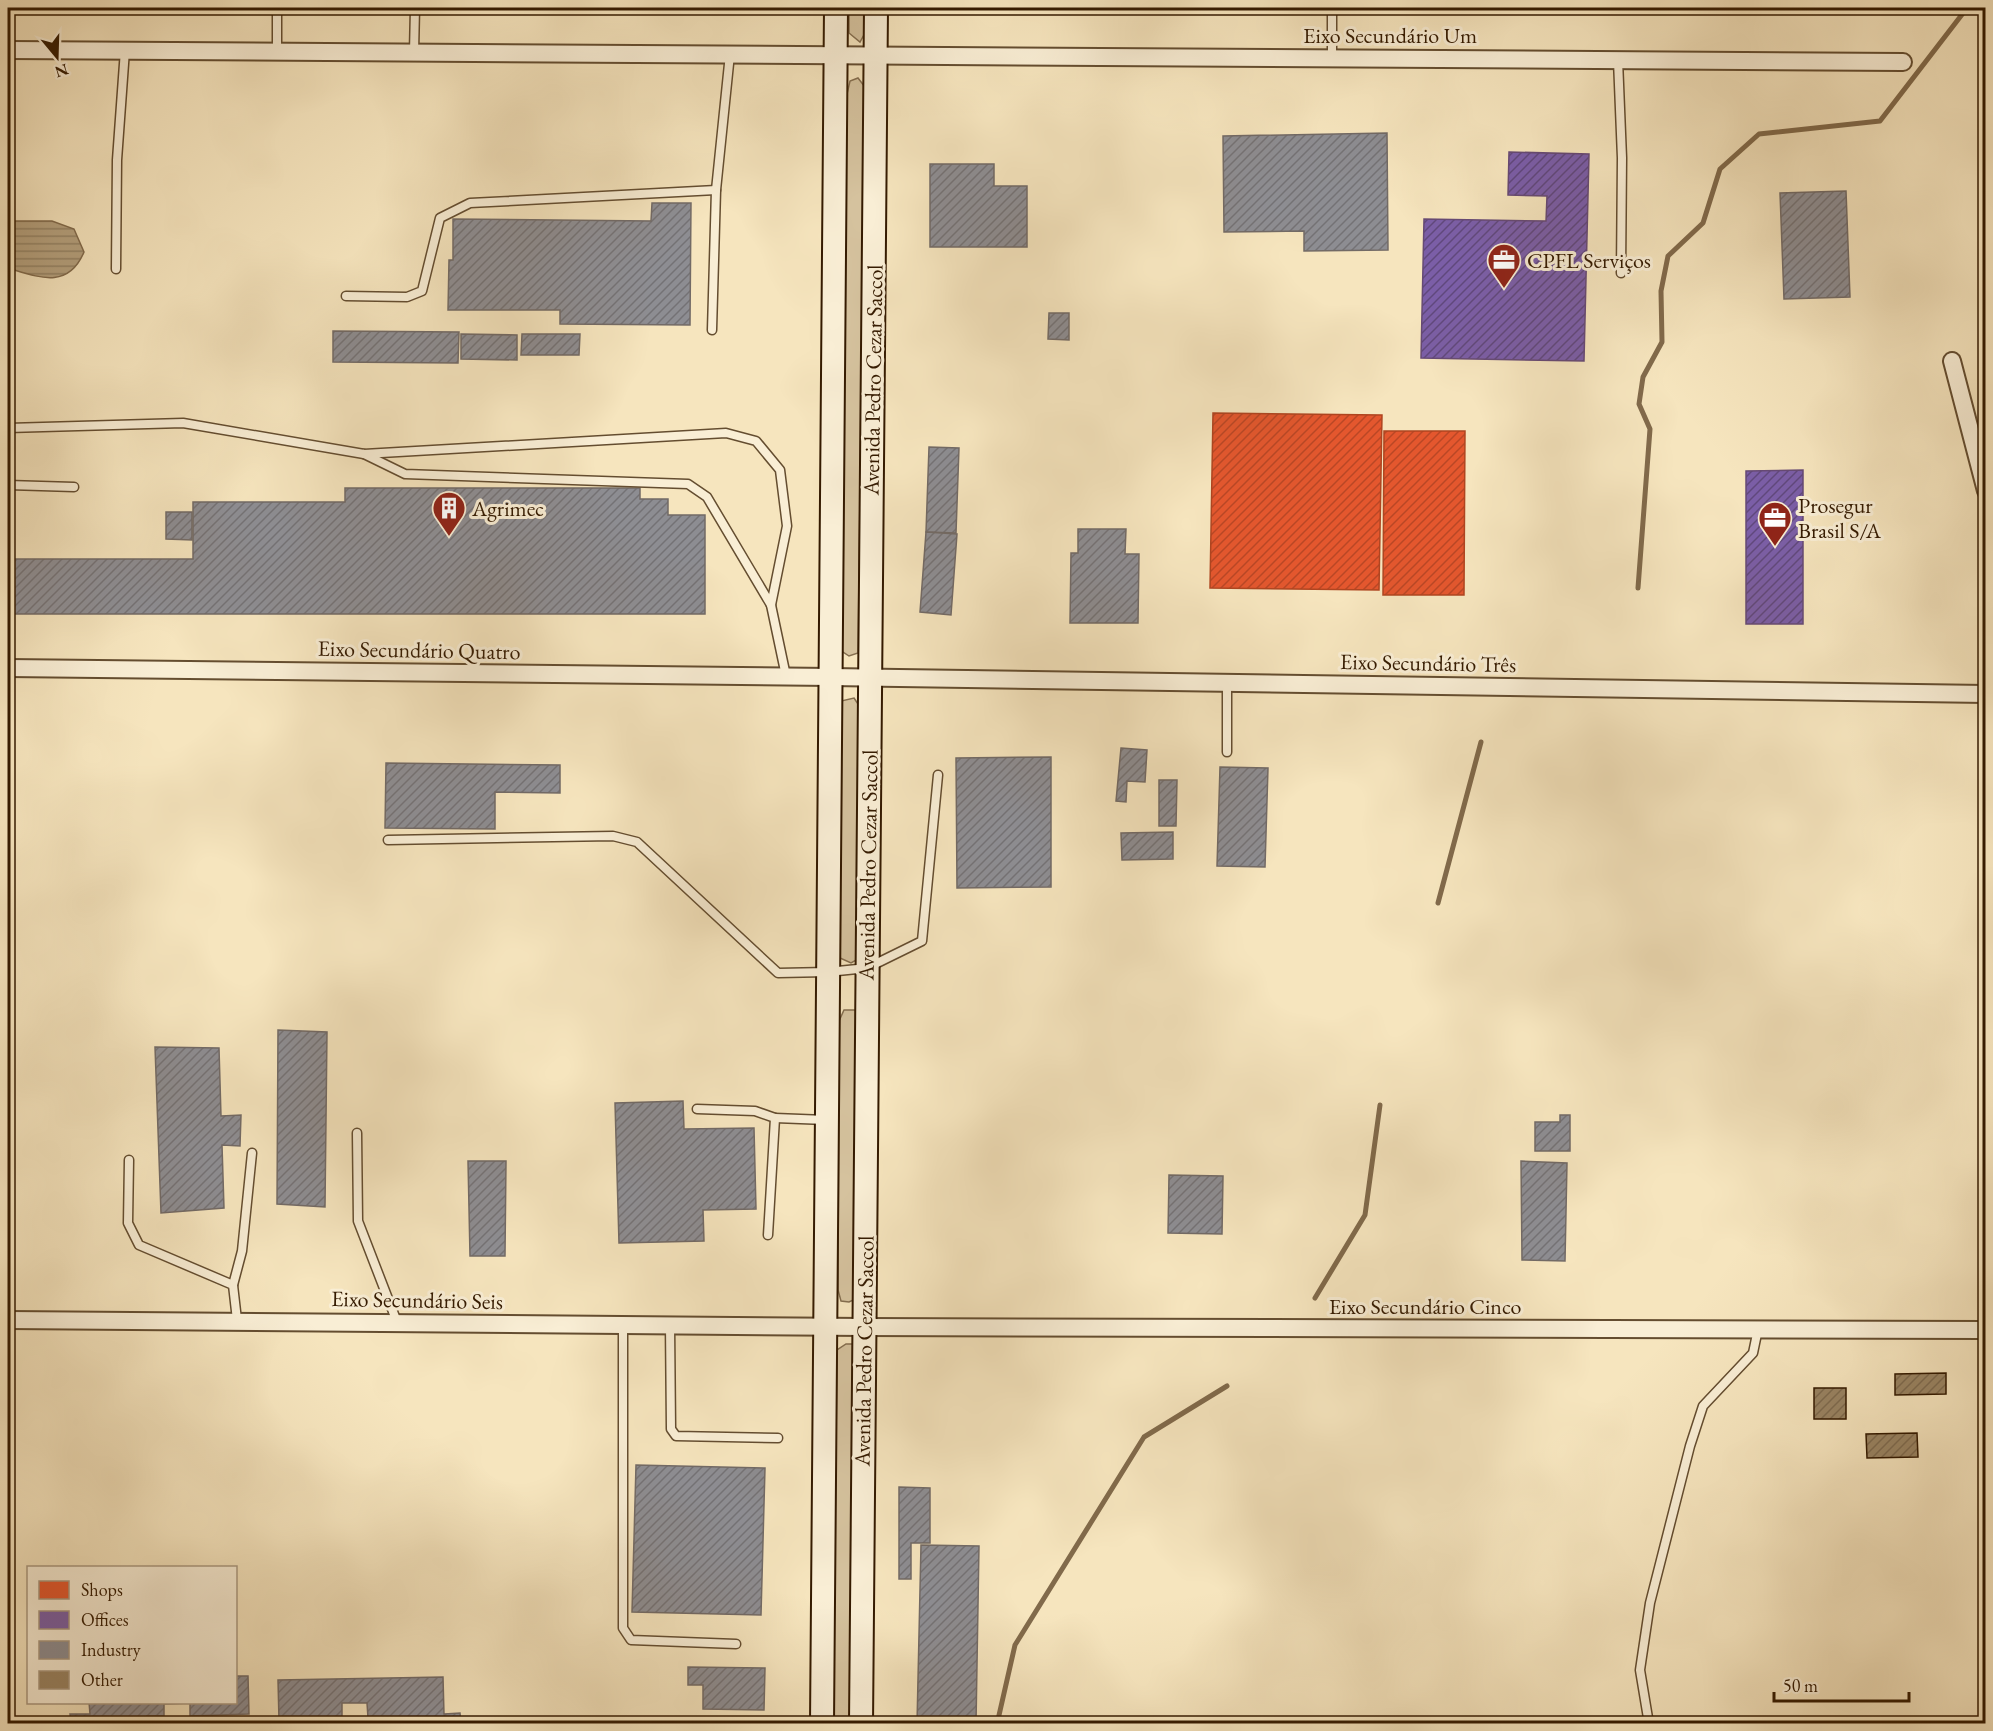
<svg xmlns="http://www.w3.org/2000/svg" width="1993" height="1731" viewBox="0 0 1993 1731" font-family="'EB Garamond',serif">
<style>
.grass{fill:#d5c29e;stroke:#846e4f;stroke-width:1.5}
.water{fill:url(#water-rules);stroke:#816a4b;stroke-width:1.5}
.shops{fill:url(#shops-hatch);stroke:#af4520;stroke-width:1.5}
.offices{fill:url(#offices-hatch);stroke:#664a75;stroke-width:1.5}
.industry{fill:url(#industry-hatch);stroke:#726a66;stroke-width:1.5}
.lines{fill:none;stroke-linecap:round;stroke-linejoin:round}
.stream{stroke:#816a4b;stroke-width:5}
.building{fill:url(#building-hatch);stroke:#341a00;stroke-width:1.5}
.lane-casing{stroke:#644d30;stroke-width:11}
.street-casing{stroke:#644d30;stroke-width:20}
.secondary-casing{stroke:#341a00;stroke-width:26}
.lane{stroke:#f9eed5;stroke-width:8}
.street{stroke:#f9eed5;stroke-width:16}
.secondary{stroke:#f9eed5;stroke-width:22}
.labels{text-anchor:middle;dominant-baseline:central;stroke-width:6;stroke-linejoin:round;paint-order:stroke}
.street-label{font-size:22px;fill:#341a00;stroke:#f9eed5}
.poi-label{font-size:22px;fill:#341a00;stroke:#f9eed5;text-anchor:start}
</style>
<defs>
<pattern id="water-rules" width="6" height="5" patternUnits="userSpaceOnUse" patternTransform="scale(1.5)"><rect width="6" height="5" fill="#b4a07d"/><path d="M0 2.5h6" fill="none" stroke="#938264"/></pattern>
<pattern id="shops-hatch" width="6" height="6" patternUnits="userSpaceOnUse" patternTransform="scale(1.5)"><rect width="6" height="6" fill="#e4572e"/><path d="M-1 1l2-2M0 6l6-6M5 7l2-2" fill="none" stroke="#ba4725"/></pattern>
<pattern id="offices-hatch" width="6" height="6" patternUnits="userSpaceOnUse" patternTransform="scale(1.5)"><rect width="6" height="6" fill="#7b5ea7"/><path d="M-1 1l2-2M0 6l6-6M5 7l2-2" fill="none" stroke="#60487d"/></pattern>
<pattern id="industry-hatch" width="6" height="6" patternUnits="userSpaceOnUse" patternTransform="scale(1.5)"><rect width="6" height="6" fill="#8d8d92"/><path d="M-1 1l2-2M0 6l6-6M5 7l2-2" fill="none" stroke="#747275"/></pattern>
<pattern id="building-hatch" width="6" height="6" patternUnits="userSpaceOnUse" patternTransform="scale(1.5)"><rect width="6" height="6" fill="#998463"/><path d="M-1 1l2-2M0 6l6-6M5 7l2-2" fill="none" stroke="#7e6b4f"/></pattern>
</defs>
<rect width="100%" height="100%" fill="#f6e5be"/>
<filter id="stains"><feTurbulence type="fractalNoise" baseFrequency=".00333" numOctaves="4"/><feColorMatrix values="0 0 0 0 .2 0 0 0 0 .09 0 0 0 0 .02 0 0 0 .5 -.17"/></filter>
<radialGradient id="worn" r=".72"><stop offset=".6" stop-color="#630" stop-opacity="0"/><stop offset="1" stop-color="#630" stop-opacity=".3"/></radialGradient>
<g class="grass">
<path d="M 849,8 L 867,8 L 866,31 L 860,42 L 849,33 Z"/>
<path d="M 858,78 L 865,87 L 858,653 L 849,656 L 840,650 L 847,94 L 850,81 Z"/>
<path d="M 854,698 L 858,704 L 860,950 L 860,958 L 851,963 L 840,958 L 841,701 Z"/>
<path d="M 844,1010 L 855,1010 L 861,1017 L 860,1297 L 849,1302 L 841,1301 L 838,1290 L 839,1021 Z"/>
<path d="M 846,1344 L 853,1344 L 857,1352 L 856,1723 L 833,1724 L 837,1350 Z"/>
</g>
<path class="water" d="M 8,221 L 52,221 L 74,229 L 84,252 C 68,290 38,277 8,268 Z"/>
<g class="shops">
<path d="M 1213,413 L 1382,415 L 1379,590 L 1210,588 Z"/>
<path d="M 1384,431 L 1465,431 L 1464,595 L 1383,595 Z"/>
</g>
<g class="offices">
<path d="M 1509,152 L 1589,154 L 1584,361 L 1421,358 L 1424,219 L 1546,221 L 1547,196 L 1508,195 Z"/>
<path d="M 1803,470 L 1803,624 L 1746,624 L 1746,471 Z"/>
</g>
<g class="industry">
<path d="M 1387,133 L 1388,250 L 1304,251 L 1304,231 L 1224,232 L 1223,136 Z"/>
<path d="M 930,164 L 994,164 L 994,186 L 1027,186 L 1027,247 L 930,247 Z"/>
<path d="M 1846,191 L 1850,297 L 1784,299 L 1780,193 Z"/>
<path d="M 652,203 L 691,203 L 690,325 L 560,324 L 560,310 L 448,310 L 449,260 L 453,260 L 453,219 L 651,221 Z"/>
<path d="M 1049,313 L 1069,313 L 1069,340 L 1048,339 Z"/>
<path d="M 333,331 L 459,332 L 458,363 L 333,362 Z"/>
<path d="M 461,334 L 517,335 L 517,360 L 461,359 Z"/>
<path d="M 522,334 L 580,334 L 579,355 L 521,355 Z"/>
<path d="M 929,447 L 959,448 L 956,533 L 926,532 Z"/>
<path d="M 345,488 L 640,488 L 640,499 L 668,499 L 668,515 L 705,515 L 705,614 L 8,614 L 8,559 L 193,559 L 193,502 L 345,502 Z"/>
<path d="M 166,512 L 192,512 L 192,540 L 166,539 Z"/>
<path d="M 1078,529 L 1126,529 L 1125,554 L 1139,554 L 1138,623 L 1070,623 L 1071,553 L 1078,553 Z"/>
<path d="M 926,532 L 957,534 L 951,615 L 920,612 Z"/>
<path d="M 1121,748 L 1147,750 L 1145,782 L 1127,781 L 1126,802 L 1116,801 Z"/>
<path d="M 1051,757 L 1051,887 L 957,888 L 956,758 Z"/>
<path d="M 386,763 L 560,765 L 560,793 L 495,792 L 495,829 L 385,828 Z"/>
<path d="M 1220,767 L 1268,768 L 1265,867 L 1217,866 Z"/>
<path d="M 1159,780 L 1177,780 L 1176,826 L 1159,826 Z"/>
<path d="M 1173,832 L 1173,859 L 1122,860 L 1121,833 Z"/>
<path d="M 278,1030 L 327,1032 L 325,1207 L 277,1204 Z"/>
<path d="M 155,1047 L 219,1048 L 221,1116 L 241,1115 L 240,1146 L 222,1145 L 224,1208 L 161,1213 Z"/>
<path d="M 683,1101 L 684,1129 L 754,1128 L 756,1209 L 703,1210 L 704,1241 L 619,1243 L 615,1103 Z"/>
<path d="M 1560,1115 L 1570,1115 L 1570,1151 L 1535,1151 L 1535,1122 L 1560,1122 Z"/>
<path d="M 468,1161 L 506,1161 L 505,1256 L 470,1256 Z"/>
<path d="M 1521,1161 L 1567,1163 L 1565,1261 L 1522,1260 Z"/>
<path d="M 1169,1175 L 1223,1176 L 1222,1234 L 1168,1233 Z"/>
<path d="M 636,1465 L 765,1468 L 761,1615 L 632,1612 Z"/>
<path d="M 899,1487 L 930,1488 L 930,1543 L 911,1543 L 911,1579 L 899,1579 Z"/>
<path d="M 921,1545 L 979,1546 L 976,1724 L 917,1724 Z"/>
<path d="M 688,1667 L 765,1668 L 764,1710 L 703,1709 L 703,1685 L 688,1685 Z"/>
<path d="M 236,1676 L 248,1676 L 249,1714 L 190,1716 L 190,1703 L 164,1704 L 164,1716 L 147,1716 L 147,1724 L 71,1724 L 70,1714 L 90,1714 L 89,1702 L 236,1702 Z"/>
<path d="M 443,1677 L 444,1714 L 460,1713 L 461,1724 L 389,1724 L 388,1718 L 368,1718 L 367,1703 L 342,1703 L 342,1718 L 279,1721 L 278,1680 Z"/>
</g>
<g class="lines">
<g class="stream">
<path d="M 1638,588 L 1650,429 L 1639,404 L 1643,377 L 1662,342 L 1661,291 L 1668,256 L 1703,223 L 1720,169 L 1759,134 L 1880,121 L 1967,8"/>
<path d="M 1438,903 L 1481,742"/>
<path d="M 1315,1298 L 1365,1215 L 1380,1105"/>
<path d="M 997,1724 L 1015,1645 L 1144,1437 L 1227,1386"/>
</g>
</g>
<g class="building">
<path d="M 1946,1373 L 1946,1394 L 1895,1395 L 1895,1374 Z"/>
<rect x="1814" y="1388" width="32" height="31"/>
<path d="M 1983,1419 L 1986,1419 L 1986,1465 L 1985,1465 Z"/>
<path d="M 1917,1433 L 1918,1457 L 1867,1458 L 1866,1434 Z"/>
</g>
<g class="lines">
<defs>
<g id="lane">
<path d="M 277,51 L 277,8"/>
<path d="M 414,52 L 415,8"/>
<path d="M 1332,57 L 1332,8"/>
<path d="M 1618,60 L 1622,158 L 1621,273"/>
<path d="M 116,269 L 117,160 L 125,50"/>
<path d="M 346,296 L 407,297 L 422,291 L 440,218 L 470,203 L 716,190"/>
<path d="M 712,330 L 716,190 L 730,54"/>
<path d="M 8,428 L 183,423 L 364,454 L 726,433 L 756,441 L 780,470 L 787,526 L 771,605 L 786,676"/>
<path d="M 364,454 L 405,474 L 688,484 L 707,497 L 771,605"/>
<path d="M 8,485 L 74,487"/>
<path d="M 1227,752 L 1227,683"/>
<path d="M 388,840 L 613,836 L 637,842 L 778,973 L 828,972 L 867,968 L 922,941 L 938,775"/>
<path d="M 697,1109 L 755,1111 L 775,1118 L 768,1235"/>
<path d="M 775,1118 L 826,1120"/>
<path d="M 357,1133 L 358,1221 L 397,1322"/>
<path d="M 129,1160 L 128,1223 L 139,1245 L 233,1285 L 237,1320"/>
<path d="M 233,1285 L 242,1251 L 252,1153"/>
<path d="M 623,1324 L 623,1628 L 631,1640 L 736,1644"/>
<path d="M 670,1325 L 671,1429 L 676,1436 L 778,1438"/>
<path d="M 1649,1724 L 1640,1670 L 1650,1603 L 1690,1446 L 1703,1406 L 1753,1353 L 1758,1329"/>
</g>
<g id="street">
<path d="M 8,50 L 1903,62"/>
<path d="M 1952,361 L 1986,491"/>
<path d="M 8,668 L 831,677 L 1986,694"/>
<path d="M 8,1320 L 864,1327 L 1986,1330"/>
</g>
<g id="secondary">
<path d="M 822,1724 L 836,8"/>
<path d="M 861,1724 L 876,8"/>
</g>
</defs>
<use href="#lane" class="lane-casing"/>
<use href="#street" class="street-casing"/>
<use href="#secondary" class="secondary-casing"/>
<use href="#lane" class="lane"/>
<use href="#street" class="street"/>
<use href="#secondary" class="secondary"/>
</g>
<defs>
<symbol id="office-pin" viewBox="-11 -11 22 30"><path d="M0 17L-7.5 6A9.5 9.5 0 1 1 7.5 6Z" fill="#8f2418" stroke="#f9eed5"/><path d="M-6-3h4V-5.5h4V-3h4V5H-6ZM-1-4.5V-3h2v-1.5ZM-6 0V1H6V0Z" fill="#fff"/></symbol>
<symbol id="building-pin" viewBox="-11 -11 22 30"><path d="M0 17L-7.5 6A9.5 9.5 0 1 1 7.5 6Z" fill="#8f2418" stroke="#f9eed5"/><path d="M-4-6H4V6H1V3H-1V6H-4ZM-2.5-4.3h1.7v1.8h-1.7ZM.8-4.3h1.7v1.8H.8ZM-2.5-1h1.7V.8h-1.7ZM.8-1h1.7V.8H.8Z" fill="#fff"/></symbol>
</defs>
<g fill-rule="evenodd">
<use href="#office-pin" x="1485" y="241" width="38" height="52"/>
<use href="#building-pin" x="430" y="489" width="38" height="52"/>
<use href="#office-pin" x="1756" y="499" width="38" height="52"/>
</g>
<g class="labels">
<g class="street-label">
<text x="1390" y="35">Eixo Secundário Um</text>
<text transform="translate(873 380) rotate(-89)">Avenida Pedro Cezar Saccol</text>
<text transform="translate(419 650) rotate(1)">Eixo Secundário Quatro</text>
<text transform="translate(1428 663) rotate(1)">Eixo Secundário Três</text>
<text transform="translate(868 865) rotate(-89)">Avenida Pedro Cezar Saccol</text>
<text transform="translate(417 1300) rotate(1)">Eixo Secundário Seis</text>
<text x="1425" y="1306">Eixo Secundário Cinco</text>
<text transform="translate(864 1351) rotate(-89)">Avenida Pedro Cezar Saccol</text>
</g>
<g class="poi-label">
<text x="1527" y="260">CPFL Serviços</text>
<text x="1798" y="505">Prosegur<tspan x="1798" dy="25">Brasil S/A</tspan></text>
<text x="472" y="508">Agrimec</text>
</g>
</g>
<rect width="1993" height="1731" fill="none" stroke="#f6e5be" stroke-width="30"/>
<rect x="9" y="9" width="1975" height="1713" fill="none" stroke="#341a00" stroke-width="3"/>
<rect x="15" y="15" width="1963" height="1701" fill="none" stroke="#341a00" stroke-width="1.5"/>
<rect x="27" y="1566" width="210" height="138" fill="#f9eed5" stroke="#aa9980" stroke-width="1.5"/>
<rect x="39" y="1581" width="30" height="18" fill="#e4572e" stroke="#aa9980" stroke-width="1.5"/>
<text x="81" y="1596" font-size="18" fill="#341a00">Shops</text>
<rect x="39" y="1611" width="30" height="18" fill="#7b5ea7" stroke="#aa9980" stroke-width="1.5"/>
<text x="81" y="1626" font-size="18" fill="#341a00">Offices</text>
<rect x="39" y="1641" width="30" height="18" fill="#8d8d92" stroke="#aa9980" stroke-width="1.5"/>
<text x="81" y="1656" font-size="18" fill="#341a00">Industry</text>
<rect x="39" y="1671" width="30" height="18" fill="#998463" stroke="#aa9980" stroke-width="1.5"/>
<text x="81" y="1686" font-size="18" fill="#341a00">Other</text>
<g transform="translate(57 57) rotate(161)" stroke="#f9eed5" stroke-width="4.5" paint-order="stroke">
<path d="M0-4.5L10 22L0 15L-10 22Z" fill="#341a00"/>
<text y="-9" font-size="16" font-weight="bold" text-anchor="middle" fill="#341a00">N</text>
</g>
<path d="M1774 1692v9h135v-9" fill="none" stroke="#341a00" stroke-width="3"/>
<text x="1783" y="1692" font-size="18" fill="#341a00" stroke="#f9eed5" stroke-width="4.5" paint-order="stroke">50 m</text>
<rect width="100%" height="100%" filter="url(#stains)"/>
<rect width="100%" height="100%" fill="url(#worn)"/>
</svg>
